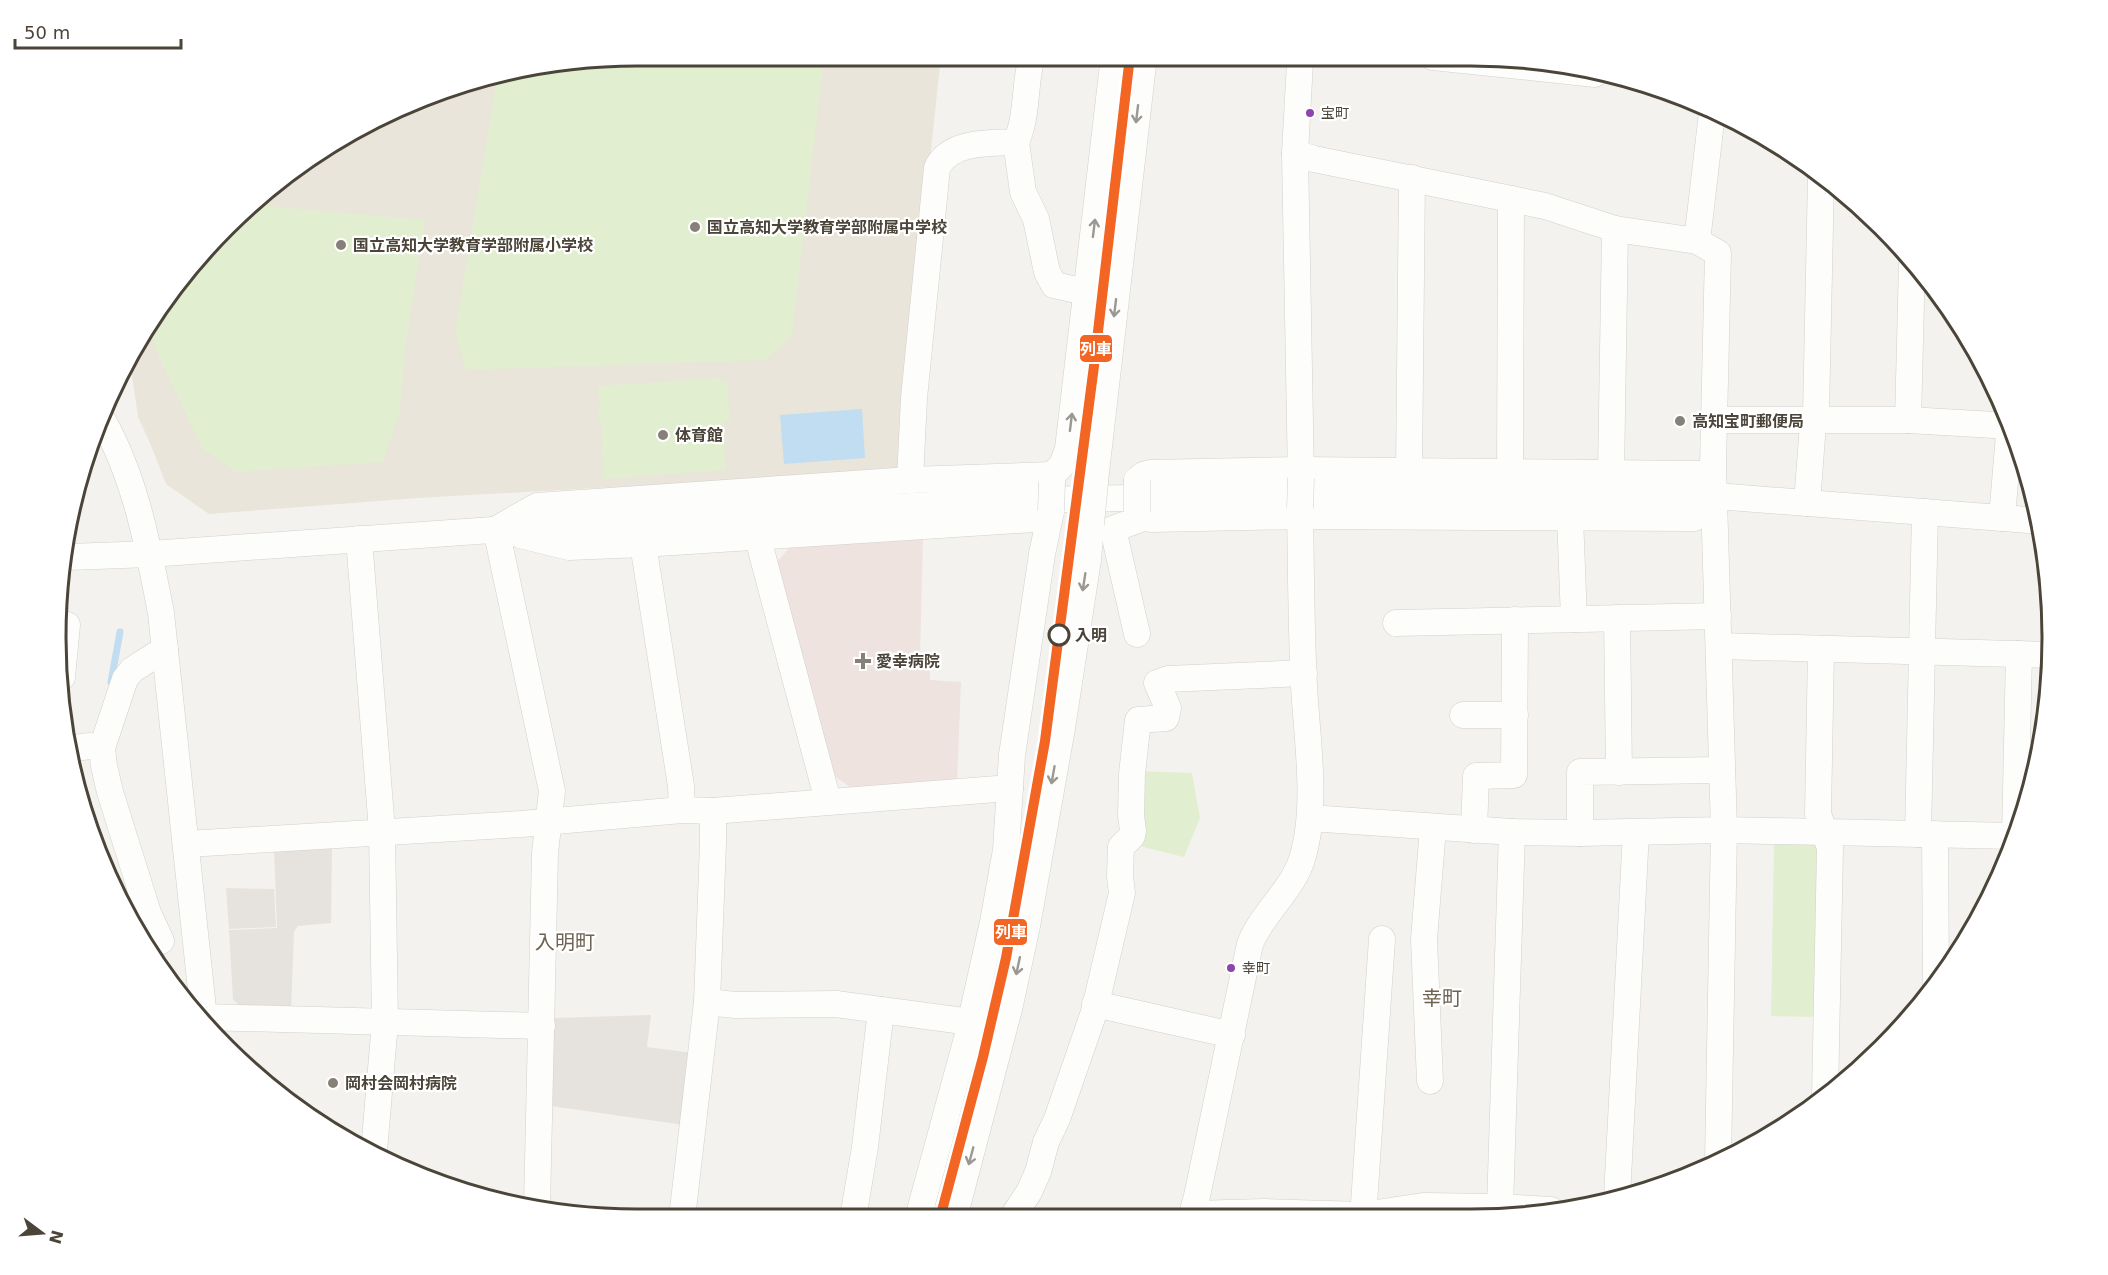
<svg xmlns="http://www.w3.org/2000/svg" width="2108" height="1275" viewBox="0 0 2108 1275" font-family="'DejaVu Sans','Noto Sans JP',sans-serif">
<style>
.education{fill:#eae5da}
.medical{fill:#eee3df}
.green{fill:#e1eecf}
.parking{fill:#e6e3df}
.water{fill:#c0ddf1}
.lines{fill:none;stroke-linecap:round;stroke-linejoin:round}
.stream{stroke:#c0ddf1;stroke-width:7}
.minor-casing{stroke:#d2d0cb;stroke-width:27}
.minor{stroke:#fdfdfc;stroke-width:26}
.minor-bridge-casing{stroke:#d2d0cb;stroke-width:27;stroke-linecap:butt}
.minor-bridge{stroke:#fdfdfc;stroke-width:26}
.rail-1-casing{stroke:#fff;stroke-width:15}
.rail-1{stroke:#f26522;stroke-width:10}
.oneway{stroke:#9b9791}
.bus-dot{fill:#8e44ad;stroke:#fff;stroke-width:2}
.poi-dot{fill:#868178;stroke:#fff;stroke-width:2}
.stop-dot{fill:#fff;stroke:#4b4439;stroke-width:3}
.labels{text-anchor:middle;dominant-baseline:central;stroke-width:4.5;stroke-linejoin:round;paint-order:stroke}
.bus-label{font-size:14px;fill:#4b4439;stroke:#fff;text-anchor:start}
.poi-label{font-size:16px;font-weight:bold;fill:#4b4439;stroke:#fff;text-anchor:start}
.stop-label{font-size:16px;font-weight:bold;fill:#4b4439;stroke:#fff;text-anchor:start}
.quarter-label{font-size:20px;fill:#6e6250;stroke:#fff}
.rim{fill:none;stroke:#4b4439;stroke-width:3}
.line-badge{stroke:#fff;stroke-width:2}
.badge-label{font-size:16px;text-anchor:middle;font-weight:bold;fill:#fff}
</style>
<rect width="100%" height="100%" fill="#f4f2ee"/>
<path class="education" d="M 638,56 L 941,56 L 897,471 L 418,498 L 209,514 L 166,484 L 150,443 L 138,417 L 130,362 L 154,314 L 283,176 L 451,86 Z"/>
<path class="medical" d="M 923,538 L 920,657 L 930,666 L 930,680 L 961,682 L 957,782 L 851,788 L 828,771 L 776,563 L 792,545 Z"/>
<g class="green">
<path d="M 638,56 L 824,56 L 792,335 L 766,360 L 466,370 L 455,334 L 497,79 Z"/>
<path d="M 256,205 L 425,220 L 405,350 L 400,411 L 383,462 L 236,472 L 202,448 L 154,346 L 151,320 L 154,314 Z"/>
<path d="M 720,378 L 721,382 L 727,382 L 730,420 L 723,421 L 726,470 L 604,479 L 604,458 L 602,458 L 601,451 L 603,450 L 600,417 L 598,417 L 597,410 L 600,408 L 598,386 Z"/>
<path d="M 1136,771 L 1192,773 L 1200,818 L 1184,857 L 1139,846 Z"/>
<path d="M 1774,840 L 1816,840 L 1823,848 L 1820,1017 L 1771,1016 Z"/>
</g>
<g class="parking">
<path d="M 332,846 L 331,923 L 298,926 L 294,932 L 291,1011 L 245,1009 L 233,1000 L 229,930 L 277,928 L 274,849 Z"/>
<path d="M 226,888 L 274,889 L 276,927 L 229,929 Z"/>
<path d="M 651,1015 L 647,1047 L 693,1053 L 684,1125 L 551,1106 L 553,1018 Z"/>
</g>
<path class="water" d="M 862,409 L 865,458 L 784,464 L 780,415 Z"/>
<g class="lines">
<path class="stream" d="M 111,682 L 120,632"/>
<defs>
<g id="minor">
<path d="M 1433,57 L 1595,74"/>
<path d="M 1016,142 L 1023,192 L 1036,219 L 1047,272 L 1054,285 L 1086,292"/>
<path d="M 1295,153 L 1314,159 L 1545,206 L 1615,229 L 1697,241 L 1712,113"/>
<path d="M 1697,241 L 1718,253 L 1713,466 L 1724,830 L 1718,1161"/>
<path d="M 102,419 C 136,479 148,546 161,613 L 204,1018"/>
<path d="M 1714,420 L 1908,420 L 2012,426"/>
<path d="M 1908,420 L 1912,263"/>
<path d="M 1409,471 L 1412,178"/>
<path d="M 1096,472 L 1144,56"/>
<path d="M 1510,472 L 1511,199"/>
<path d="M 1611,473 L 1615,229"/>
<path d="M 1301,478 L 1295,153 L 1300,62 L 1303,56"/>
<path d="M 910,480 L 914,398 L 937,168 C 949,141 990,143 1016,142 C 1028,116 1024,84 1032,56"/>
<path d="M 1137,480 L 1143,475 L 1150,473 L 1301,470 L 1701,474 L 1716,496 L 1694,518 L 1301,516 L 1153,519 L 1143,518 L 1137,512"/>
<path d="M 1052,482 L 1052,475 L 1062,465 L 1068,449 L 1114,56"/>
<path d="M 1807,503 L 1813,424 L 1816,415 L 1821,176"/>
<path d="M 1570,517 L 1574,619"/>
<path d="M 2002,518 L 2010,422"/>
<path d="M 502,526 L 537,506 L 910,480 L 1052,475"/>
<path d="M 496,529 L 552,791 L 545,853 L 537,1206"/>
<path d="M 520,535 L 569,547 L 643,544 L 1049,518"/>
<path d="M 757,535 L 828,801"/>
<path d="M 359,539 L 382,831 L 385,1022 L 374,1151"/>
<path d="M 643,544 L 681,786 L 682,810"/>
<path d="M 69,557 L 150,554 L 648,519 L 1034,500 L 1321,494 L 1716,496 L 2040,521"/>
<path d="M 1617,618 L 1619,772"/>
<path d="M 1396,623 L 1718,616"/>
<path d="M 1137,634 L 1113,529 L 1143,518"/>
<path d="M 1719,646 L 2051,655"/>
<path d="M 1821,649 L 1818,814 L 1830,848 L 1825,1096"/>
<path d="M 62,677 L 67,625"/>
<path d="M 1463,715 L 1515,715"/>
<path d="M 74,748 L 90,746 L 102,748"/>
<path d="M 1310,818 L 1512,832 L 1580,833 L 1724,830 L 2015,836"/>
<path d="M 1474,830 L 1476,776 L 1514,775 L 1515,620"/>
<path d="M 1580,833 L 1580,772 L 1722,770"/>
<path d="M 1918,834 L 1925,512"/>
<path d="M 1935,834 L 1936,982"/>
<path d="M 2015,836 L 2019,654"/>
<path d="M 187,844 L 521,824 L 682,810 L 713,811 L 1010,788"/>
<path d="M 161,941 L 148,913 L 110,792 L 104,766 L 102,748 L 125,679 L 132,670 L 165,649"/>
<path d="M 707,1002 L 735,1005 L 836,1004 L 971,1022"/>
<path d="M 1095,1004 L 1232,1035"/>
<path d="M 204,1017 L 542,1026"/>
<path d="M 1430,1081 L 1424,939 L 1433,828"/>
<path d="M 1617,1197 L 1636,832"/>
<path d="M 1500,1207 L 1512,832"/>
<path d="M 1192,1214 L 1264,1212 L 1363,1215 L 1423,1206 L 1500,1207 L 1551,1210"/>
<path d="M 682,1218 L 707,1002 L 713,842 L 713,811"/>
<path d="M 853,1218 L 865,1147 L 881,1010"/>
<path d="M 918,1218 L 966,1042 L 993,922 L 1006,850 L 1012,755 L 1042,554 L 1051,511"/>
<path d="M 954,1218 L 1010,1005 L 1027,926 L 1062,728 L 1088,560 L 1091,524"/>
<path d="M 1012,1218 L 1029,1192 L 1038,1172 L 1046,1142 L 1057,1119 L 1094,1012 L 1122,893 L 1120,876 L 1121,847 L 1132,836 L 1133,831 L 1131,815 L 1132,774 L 1138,720 L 1166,718 L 1168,708 L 1157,683 L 1168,679 L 1304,673"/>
<path d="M 1189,1218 L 1192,1214 L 1197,1196 L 1250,944 C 1262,913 1292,891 1302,859 C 1318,808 1307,740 1304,686 C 1301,627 1301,567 1300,508"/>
<path d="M 1363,1218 L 1382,939"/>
</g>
</defs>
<use href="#minor" class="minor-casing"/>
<use href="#minor" class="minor"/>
<defs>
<g id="minor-bridge">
<path d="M 1137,480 L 1137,512"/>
<path d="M 1300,508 L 1301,478"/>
<path d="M 1051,511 L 1052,482"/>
<path d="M 1091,524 L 1096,472"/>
</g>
</defs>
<use href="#minor-bridge" class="minor-bridge-casing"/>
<use href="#minor-bridge" class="minor-bridge"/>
<defs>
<path id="rail-1" d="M 940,1218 L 983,1057 L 1006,958 L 1045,741 L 1094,366 L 1130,56"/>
</defs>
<use href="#rail-1" class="rail-1-casing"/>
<use href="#rail-1" class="rail-1"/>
</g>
<defs><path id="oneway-shaft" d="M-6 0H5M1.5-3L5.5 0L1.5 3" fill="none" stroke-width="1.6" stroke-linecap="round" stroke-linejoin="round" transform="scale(1.5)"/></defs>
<g class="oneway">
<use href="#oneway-shaft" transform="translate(1137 114) rotate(97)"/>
<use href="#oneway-shaft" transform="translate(1094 228) rotate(-83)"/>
<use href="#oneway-shaft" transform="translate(1115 308) rotate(97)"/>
<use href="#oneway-shaft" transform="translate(1071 422) rotate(-83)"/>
<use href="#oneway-shaft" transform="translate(1084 582) rotate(99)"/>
<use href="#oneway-shaft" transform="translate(1053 775) rotate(100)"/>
<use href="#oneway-shaft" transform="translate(1018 966) rotate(102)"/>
<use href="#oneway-shaft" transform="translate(971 1156) rotate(105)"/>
</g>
<g class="bus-dot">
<circle cx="1310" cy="113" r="5"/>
<circle cx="1231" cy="968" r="5"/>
</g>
<g class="poi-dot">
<circle cx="695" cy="227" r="6"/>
<circle cx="341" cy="245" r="6"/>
<circle cx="1680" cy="421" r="6"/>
<circle cx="663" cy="435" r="6"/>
<path d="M860 652h6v6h6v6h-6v6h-6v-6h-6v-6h6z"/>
<circle cx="333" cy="1083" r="6"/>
</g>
<circle class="stop-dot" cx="1059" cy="635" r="10"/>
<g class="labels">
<g class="bus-label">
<text x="1321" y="113">宝町</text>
<text x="1242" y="968">幸町</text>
</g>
<g class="poi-label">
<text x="707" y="227">国立高知大学教育学部附属中学校</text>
<text x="353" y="245">国立高知大学教育学部附属小学校</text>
<text x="1692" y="421">高知宝町郵便局</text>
<text x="675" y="435">体育館</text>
<text x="876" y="661">愛幸病院</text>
<text x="345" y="1083">岡村会岡村病院</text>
</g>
<g class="stop-label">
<text x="1075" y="635">入明</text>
</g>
<g class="quarter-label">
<text x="565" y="942">入明町</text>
<text x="1442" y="998">幸町</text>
</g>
</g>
<path d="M0 0H2108V1275H0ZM637 66H1471A571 571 0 0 1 2042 637V638A571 571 0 0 1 1471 1209H637A571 571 0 0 1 66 638V637A571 571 0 0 1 637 66Z" fill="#fff" fill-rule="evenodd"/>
<path class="rim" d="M637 66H1471A571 571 0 0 1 2042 637V638A571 571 0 0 1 1471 1209H637A571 571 0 0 1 66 638V637A571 571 0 0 1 637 66Z"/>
<g class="line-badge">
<rect x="1079" y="334" width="34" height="29" rx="6" fill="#f26522"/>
<rect x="993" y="918" width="35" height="28" rx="6" fill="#f26522"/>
</g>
<g class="badge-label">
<text x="1096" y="355">列車</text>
<text x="1011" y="938">列車</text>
</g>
<g transform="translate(42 1233) rotate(106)" stroke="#ffffff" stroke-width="4.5" paint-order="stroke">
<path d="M0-4.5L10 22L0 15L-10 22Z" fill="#4b4439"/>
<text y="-9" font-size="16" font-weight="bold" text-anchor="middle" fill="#4b4439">N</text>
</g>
<path d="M15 39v9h166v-9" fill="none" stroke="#4b4439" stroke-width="3"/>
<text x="24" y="39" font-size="18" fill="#4b4439" stroke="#ffffff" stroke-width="4.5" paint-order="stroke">50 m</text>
</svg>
